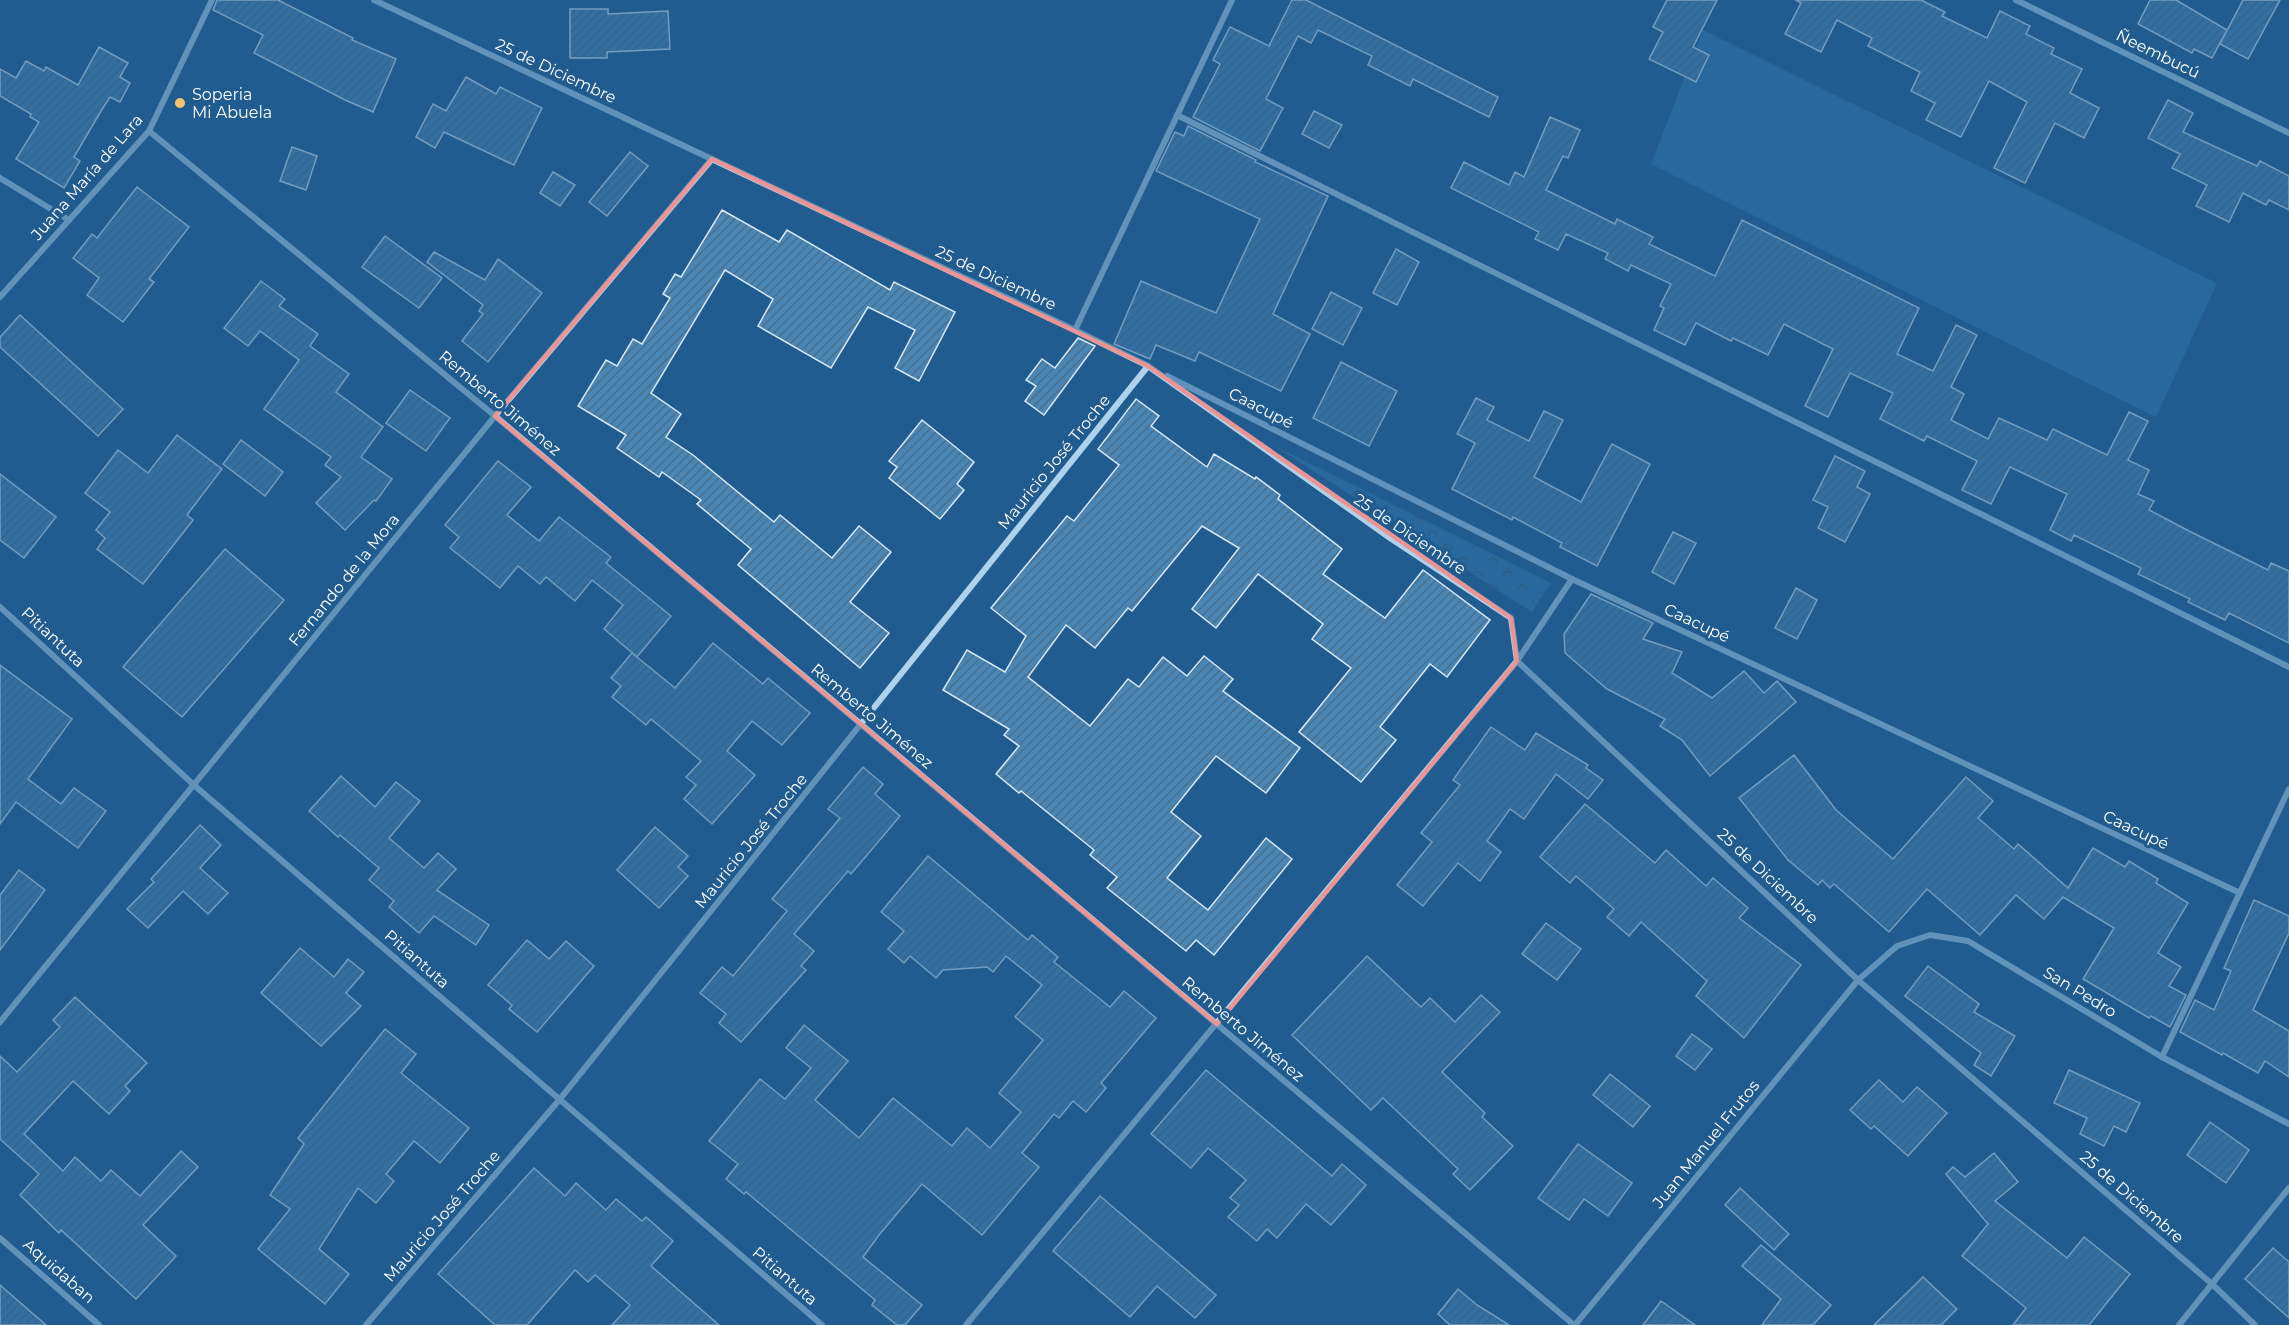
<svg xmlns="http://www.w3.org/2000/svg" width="2289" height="1325" viewBox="0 0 2289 1325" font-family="Montserrat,sans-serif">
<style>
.green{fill:#3175aa}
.park{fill:url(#park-crowns)}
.building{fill:url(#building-hatch);stroke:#d5e9f9;stroke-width:1.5}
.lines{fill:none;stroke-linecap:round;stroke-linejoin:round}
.street{stroke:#afd2ec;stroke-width:6}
.marked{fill:none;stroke:#ea9494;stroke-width:4.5;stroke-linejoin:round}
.poi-dot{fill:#fac370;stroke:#205c8f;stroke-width:2}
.labels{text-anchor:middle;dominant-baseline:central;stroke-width:6;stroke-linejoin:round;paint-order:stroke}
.street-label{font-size:16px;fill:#fff;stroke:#205c8f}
.poi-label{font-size:16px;fill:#fff;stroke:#205c8f;text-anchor:start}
</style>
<defs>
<pattern id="park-crowns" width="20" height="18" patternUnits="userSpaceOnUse" patternTransform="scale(1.5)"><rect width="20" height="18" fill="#3175aa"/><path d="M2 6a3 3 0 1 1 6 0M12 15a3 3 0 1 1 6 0" fill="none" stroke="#405e76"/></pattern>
<pattern id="building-hatch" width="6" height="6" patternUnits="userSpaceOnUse" patternTransform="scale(1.5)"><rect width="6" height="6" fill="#4986b6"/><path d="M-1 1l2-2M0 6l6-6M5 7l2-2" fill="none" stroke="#4a6f8c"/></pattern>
</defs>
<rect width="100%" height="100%" fill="#205c8f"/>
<path class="green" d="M 1703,30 L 2217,283 L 2156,417 L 1651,164 Z"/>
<path class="park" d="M 1273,445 L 1551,583 L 1532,612 Z"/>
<g class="building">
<path d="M 217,0 L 278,0 L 353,38 L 352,40 L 396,59 L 373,112 L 345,100 L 254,53 L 263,35 L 213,10 Z"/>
<path d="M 1292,0 L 1306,0 L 1498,97 L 1489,117 L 1413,79 L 1410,86 L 1368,65 L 1372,56 L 1318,30 L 1311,43 L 1298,36 L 1266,99 L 1283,108 L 1260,151 L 1193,117 L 1220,64 L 1213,60 L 1230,27 L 1269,46 Z"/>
<path d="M 1667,0 L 1717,0 L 1693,47 L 1709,55 L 1696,82 L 1649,59 L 1663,32 L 1653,27 Z"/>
<path d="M 1796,0 L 1921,0 L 1945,12 L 1942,16 L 1987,38 L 2000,11 L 2030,26 L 2026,34 L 2054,48 L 2051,54 L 2082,69 L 2070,93 L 2099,108 L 2084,138 L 2055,123 L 2025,183 L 1994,168 L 2027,102 L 1989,81 L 1961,137 L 1926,120 L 1935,103 L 1911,91 L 1920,72 L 1868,46 L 1872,38 L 1837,20 L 1821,52 L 1785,34 L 1801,3 Z"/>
<path d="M 2150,0 L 2176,0 L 2227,30 L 2212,58 L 2194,49 L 2192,53 L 2138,24 Z"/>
<path d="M 2243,0 L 2280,0 L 2248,59 L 2220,44 Z"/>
<path d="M 570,9 L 608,9 L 608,14 L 668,11 L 670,49 L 607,52 L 607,58 L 570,58 Z"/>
<path d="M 99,47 L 128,63 L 120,77 L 130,83 L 120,102 L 110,97 L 101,111 L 74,157 L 80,161 L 64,188 L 16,159 L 39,122 L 30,117 L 31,114 L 0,96 L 0,69 L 16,78 L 26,61 L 44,71 L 46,67 L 78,85 Z"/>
<path d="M 466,77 L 496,94 L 500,87 L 542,108 L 514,165 L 444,132 L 435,148 L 416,137 L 433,104 L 446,111 Z"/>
<path d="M 2168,100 L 2193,113 L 2183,132 L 2257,166 L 2260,161 L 2289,176 L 2289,210 L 2269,200 L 2266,205 L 2243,193 L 2229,222 L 2196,206 L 2207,185 L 2172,168 L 2180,154 L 2148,138 Z"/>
<path d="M 1314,111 L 1342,125 L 1329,148 L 1302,134 Z"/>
<path d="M 1550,117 L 1580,130 L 1568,158 L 1563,156 L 1546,190 L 1615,224 L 1617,219 L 1653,237 L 1649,244 L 1715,276 L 1742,220 L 1919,308 L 1897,354 L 1933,371 L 1956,325 L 1977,335 L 1951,387 L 1964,394 L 1951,420 L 1988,439 L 1999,418 L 2047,440 L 2053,429 L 2107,455 L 2129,412 L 2148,421 L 2128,460 L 2149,470 L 2138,494 L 2154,501 L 2149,510 L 2189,531 L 2268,570 L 2271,563 L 2289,571 L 2289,643 L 2229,613 L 2225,620 L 2188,602 L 2190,599 L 2138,574 L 2141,568 L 2074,535 L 2071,541 L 2050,530 L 2067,494 L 2010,467 L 1991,504 L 1962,490 L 1977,461 L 1927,436 L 1924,441 L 1880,419 L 1893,393 L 1850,373 L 1828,417 L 1805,406 L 1833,349 L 1784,324 L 1768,355 L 1733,338 L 1731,341 L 1696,323 L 1685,345 L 1654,330 L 1664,308 L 1660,306 L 1671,284 L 1631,265 L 1628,271 L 1605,259 L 1608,253 L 1566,234 L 1558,250 L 1535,239 L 1539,232 L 1451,188 L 1464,162 L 1509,185 L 1515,172 L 1524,177 Z"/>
<path d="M 1188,126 L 1256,160 L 1255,162 L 1328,196 L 1273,314 L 1310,334 L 1281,391 L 1199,352 L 1195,361 L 1156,345 L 1150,359 L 1114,344 L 1141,281 L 1216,313 L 1260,219 L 1156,171 L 1175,132 L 1184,136 Z"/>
<path d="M 292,147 L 317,156 L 306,190 L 280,181 Z"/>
<path d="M 630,152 L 648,166 L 607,216 L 589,202 Z"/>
<path d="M 553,172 L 575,185 L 560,206 L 540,193 Z"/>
<path d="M 137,187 L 189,227 L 149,279 L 154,282 L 123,322 L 87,295 L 99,278 L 73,258 L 92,234 L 97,238 Z"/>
<path d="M 722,210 L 779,242 L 787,230 L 890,290 L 894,282 L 955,312 L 919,381 L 895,368 L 915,330 L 868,307 L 831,368 L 758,326 L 773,299 L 725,270 L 651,393 L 681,414 L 666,437 L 693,455 L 774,522 L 780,515 L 832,558 L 859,526 L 891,552 L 850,602 L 889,633 L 860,668 L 738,565 L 751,549 L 697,504 L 701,500 L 662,472 L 659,477 L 617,448 L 626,435 L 578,406 L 606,360 L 617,366 L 633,339 L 642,344 L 670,298 L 663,294 L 675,274 L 681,277 Z"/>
<path d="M 385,236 L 442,278 L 419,308 L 362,267 Z"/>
<path d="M 1396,249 L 1419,262 L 1397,305 L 1373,293 Z"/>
<path d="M 434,252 L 485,280 L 498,259 L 542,293 L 488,362 L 462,341 L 483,314 L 479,311 L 483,305 L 427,262 Z"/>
<path d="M 261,281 L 285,299 L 279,306 L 318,334 L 310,346 L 349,374 L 336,392 L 383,427 L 361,457 L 392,479 L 376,501 L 374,500 L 345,530 L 316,503 L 341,477 L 325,465 L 331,457 L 264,409 L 299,360 L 260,331 L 248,346 L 224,328 Z"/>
<path d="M 1331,292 L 1362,308 L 1343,345 L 1312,329 Z"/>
<path d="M 20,315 L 123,409 L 98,436 L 0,347 L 0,337 Z"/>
<path d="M 1078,338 L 1095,346 L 1044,415 L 1025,401 L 1036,386 L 1026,380 L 1042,359 L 1055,368 Z"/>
<path d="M 1341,362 L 1397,391 L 1369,446 L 1313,418 Z"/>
<path d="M 410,390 L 450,418 L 426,451 L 386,423 Z"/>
<path d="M 1476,398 L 1494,407 L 1487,420 L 1529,441 L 1544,411 L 1563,420 L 1534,477 L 1581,502 L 1612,444 L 1650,464 L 1597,566 L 1560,547 L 1562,543 L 1513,517 L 1512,520 L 1452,489 L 1475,443 L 1457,434 Z"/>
<path d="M 1136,399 L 1159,416 L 1151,426 L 1207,467 L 1214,454 L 1255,479 L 1256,477 L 1280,495 L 1278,499 L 1342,549 L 1323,574 L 1385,618 L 1423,570 L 1490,620 L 1447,677 L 1430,664 L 1380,727 L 1396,740 L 1361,782 L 1299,732 L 1351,668 L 1312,639 L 1323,624 L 1258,574 L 1216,628 L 1192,609 L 1239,548 L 1202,526 L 1132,611 L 1128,608 L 1095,648 L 1066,625 L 1028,677 L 1090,726 L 1128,679 L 1139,687 L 1163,657 L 1187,676 L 1204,656 L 1233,679 L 1223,691 L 1300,748 L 1266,793 L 1216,756 L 1171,812 L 1201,836 L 1167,878 L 1208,910 L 1266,838 L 1292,859 L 1214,955 L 1196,940 L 1186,951 L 1107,888 L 1117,877 L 1090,855 L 1094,850 L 1021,791 L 1019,793 L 996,774 L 1019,746 L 1004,735 L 1009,729 L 943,690 L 967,650 L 1005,672 L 1026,636 L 991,608 L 1067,516 L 1074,521 L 1119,465 L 1098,449 Z"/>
<path d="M 922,420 L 974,462 L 957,484 L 964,490 L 940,519 L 889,478 L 897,467 L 889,461 Z"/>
<path d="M 177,435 L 222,469 L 187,515 L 193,520 L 143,584 L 97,549 L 105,538 L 96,530 L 110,512 L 85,493 L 118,450 L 148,473 Z"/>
<path d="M 241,440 L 283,472 L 265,496 L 223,464 Z"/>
<path d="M 1835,456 L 1865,471 L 1857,487 L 1870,494 L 1845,542 L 1818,528 L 1828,507 L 1813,500 Z"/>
<path d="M 498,461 L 531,487 L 507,515 L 539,541 L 559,517 L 611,557 L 606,563 L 671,616 L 637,657 L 604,629 L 623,605 L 592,580 L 575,601 L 546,577 L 540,584 L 518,566 L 500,588 L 450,548 L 459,537 L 445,525 Z"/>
<path d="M 0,474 L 56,517 L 24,558 L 0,540 Z"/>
<path d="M 1673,532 L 1696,543 L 1674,584 L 1652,572 Z"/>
<path d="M 225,549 L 284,600 L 182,717 L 123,667 Z"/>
<path d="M 1796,588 L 1817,600 L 1797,639 L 1775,628 Z"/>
<path d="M 1591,594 L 1653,623 L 1643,639 L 1682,652 L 1672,673 L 1712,698 L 1744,671 L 1764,693 L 1777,681 L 1796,702 L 1710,776 L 1682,740 L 1660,726 L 1665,719 L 1607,689 L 1565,653 L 1564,634 Z"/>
<path d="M 713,643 L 763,684 L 768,678 L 810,713 L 782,745 L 752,721 L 727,751 L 755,775 L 712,824 L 684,799 L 696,785 L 686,777 L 701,761 L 651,719 L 646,725 L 612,697 L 621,686 L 611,678 L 632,653 L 675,688 Z"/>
<path d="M 0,665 L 72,719 L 28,779 L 61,804 L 74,788 L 106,811 L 78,848 L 16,802 L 0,824 Z"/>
<path d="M 1491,727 L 1525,750 L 1536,733 L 1588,765 L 1586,768 L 1603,780 L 1588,799 L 1556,774 L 1524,819 L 1510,809 L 1487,841 L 1501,852 L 1480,881 L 1458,863 L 1423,906 L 1397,885 L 1432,842 L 1421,833 L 1460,785 L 1453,780 Z"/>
<path d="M 1794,755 L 1836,810 L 1893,859 L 1966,777 L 1993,801 L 1978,818 L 2014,849 L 2018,844 L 2068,888 L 2093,848 L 2125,867 L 2129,861 L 2158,879 L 2156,883 L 2188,903 L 2158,953 L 2181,967 L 2169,986 L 2186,995 L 2170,1027 L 2151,1016 L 2149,1018 L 2083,979 L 2114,928 L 2063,897 L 2044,919 L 2016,895 L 1980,935 L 1927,889 L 1889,932 L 1834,884 L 1830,888 L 1822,880 L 1818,885 L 1788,860 L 1739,798 Z"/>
<path d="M 863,767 L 883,784 L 875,794 L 900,816 L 851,874 L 848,871 L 794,934 L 814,951 L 801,966 L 806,970 L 741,1042 L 719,1023 L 726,1014 L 700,993 L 722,967 L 733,976 L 787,911 L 772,899 L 840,818 L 828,809 Z"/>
<path d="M 341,776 L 375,807 L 396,782 L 420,801 L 389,838 L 424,868 L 438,853 L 456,869 L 437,890 L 489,925 L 476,945 L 434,916 L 419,933 L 389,907 L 394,901 L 369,880 L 379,868 L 340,835 L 338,837 L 309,811 Z"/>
<path d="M 1585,804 L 1655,863 L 1666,850 L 1706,886 L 1713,878 L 1748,908 L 1739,918 L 1801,965 L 1744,1038 L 1696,996 L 1707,981 L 1641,922 L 1629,936 L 1607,917 L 1614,909 L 1576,876 L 1570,883 L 1540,857 Z"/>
<path d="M 200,825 L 221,845 L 200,868 L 228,893 L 208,914 L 183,891 L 148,928 L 127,909 L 154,882 L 151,879 Z"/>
<path d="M 655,827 L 688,856 L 678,867 L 688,876 L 659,908 L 617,870 Z"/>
<path d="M 928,856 L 1028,940 L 1032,935 L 1058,957 L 1054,962 L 1110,1007 L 1124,991 L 1156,1018 L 1101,1083 L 1106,1088 L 1086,1112 L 1073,1101 L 1059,1118 L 1054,1114 L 1022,1153 L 1039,1167 L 982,1235 L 922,1184 L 879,1235 L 863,1257 L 922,1305 L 905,1325 L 897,1325 L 872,1305 L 875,1300 L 746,1192 L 744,1194 L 726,1179 L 738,1164 L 709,1141 L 760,1079 L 785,1099 L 811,1068 L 786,1048 L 804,1025 L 848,1061 L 815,1100 L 859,1138 L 893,1098 L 952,1146 L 967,1128 L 990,1148 L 1021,1112 L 999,1093 L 1043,1040 L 1015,1017 L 1042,985 L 1006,956 L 993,972 L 987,967 L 943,970 L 936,978 L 910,956 L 904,963 L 888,949 L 904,931 L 881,912 Z"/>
<path d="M 19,870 L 45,890 L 0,950 L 0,895 Z"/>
<path d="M 2254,900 L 2289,916 L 2289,933 L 2253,1010 L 2289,1031 L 2289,1077 L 2265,1061 L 2258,1073 L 2223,1053 L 2222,1055 L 2180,1032 L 2195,1000 L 2214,1010 L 2231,971 L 2224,968 Z"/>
<path d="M 1546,923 L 1581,949 L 1557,980 L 1522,954 Z"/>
<path d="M 527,940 L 549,959 L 566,941 L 594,966 L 537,1032 L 509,1009 L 512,1005 L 488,985 Z"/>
<path d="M 300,948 L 334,977 L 348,959 L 364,972 L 346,993 L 361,1006 L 321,1046 L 261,993 Z"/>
<path d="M 1367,956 L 1421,1007 L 1430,998 L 1455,1022 L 1481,995 L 1500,1012 L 1442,1072 L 1485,1113 L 1482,1117 L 1513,1146 L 1470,1190 L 1453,1174 L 1458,1169 L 1383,1098 L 1371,1110 L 1292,1035 Z"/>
<path d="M 1928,966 L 1979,1004 L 1974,1012 L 2015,1036 L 1991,1076 L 1974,1065 L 1981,1053 L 1905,996 Z"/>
<path d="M 75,997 L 147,1063 L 125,1086 L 130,1091 L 109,1114 L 73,1081 L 24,1134 L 63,1171 L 75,1157 L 101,1181 L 111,1170 L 140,1196 L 181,1151 L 198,1167 L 143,1225 L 176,1256 L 136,1299 L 61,1230 L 59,1233 L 20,1195 L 39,1174 L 0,1139 L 0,1056 L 17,1072 L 60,1027 L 53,1020 Z"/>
<path d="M 385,1029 L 416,1054 L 401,1073 L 469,1128 L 440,1163 L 414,1141 L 386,1174 L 394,1181 L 376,1203 L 358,1188 L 319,1249 L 349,1274 L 325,1304 L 258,1249 L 290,1209 L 270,1195 L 304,1144 L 298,1138 Z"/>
<path d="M 1692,1034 L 1712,1049 L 1695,1070 L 1676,1056 Z"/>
<path d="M 1206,1070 L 1332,1176 L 1342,1164 L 1366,1185 L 1331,1225 L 1306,1204 L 1277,1238 L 1267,1229 L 1257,1241 L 1228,1217 L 1239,1205 L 1230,1198 L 1246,1180 L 1208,1148 L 1191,1168 L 1151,1134 Z"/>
<path d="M 2069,1070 L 2140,1103 L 2126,1132 L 2114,1126 L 2104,1146 L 2080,1134 L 2087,1118 L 2054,1103 Z"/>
<path d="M 1610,1074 L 1650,1106 L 1633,1127 L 1593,1095 Z"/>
<path d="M 1879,1080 L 1903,1102 L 1917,1087 L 1947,1113 L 1908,1156 L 1874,1126 L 1871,1129 L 1850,1110 Z"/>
<path d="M 2210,1122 L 2249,1150 L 2226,1183 L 2187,1155 Z"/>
<path d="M 1578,1144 L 1632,1183 L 1608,1216 L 1584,1199 L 1569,1220 L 1538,1198 Z"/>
<path d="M 1994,1153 L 2018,1182 L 1995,1201 L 2067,1258 L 2084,1237 L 2130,1274 L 2089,1325 L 2013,1325 L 2026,1308 L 1962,1256 L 1988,1224 L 1946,1174 L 1953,1167 L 1965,1177 Z"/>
<path d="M 534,1168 L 565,1196 L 576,1183 L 606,1210 L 616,1199 L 642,1221 L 646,1217 L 673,1241 L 651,1266 L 719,1325 L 612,1325 L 630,1305 L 595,1275 L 588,1282 L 575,1270 L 527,1325 L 495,1325 L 438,1274 Z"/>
<path d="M 1740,1188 L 1789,1234 L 1774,1250 L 1725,1205 Z"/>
<path d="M 1100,1196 L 1216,1295 L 1195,1318 L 1157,1286 L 1130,1317 L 1053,1251 Z"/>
<path d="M 1761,1245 L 1831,1305 L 1813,1325 L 1762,1325 L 1781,1299 L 1742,1266 Z"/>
<path d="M 2273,1248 L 2289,1262 L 2289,1318 L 2245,1279 Z"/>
<path d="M 1923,1277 L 1957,1309 L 1941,1325 L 1874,1325 Z"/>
<path d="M 0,1285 L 46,1325 L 0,1325 Z"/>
<path d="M 1458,1289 L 1477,1305 L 1509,1325 L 1450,1325 L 1438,1314 Z"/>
<path d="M 1661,1301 L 1695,1325 L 1643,1325 Z"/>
</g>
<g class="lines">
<g class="street">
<path d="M 374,0 L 1075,330 L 1148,366 L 1390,538 L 1511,618 L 1517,661 L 1858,980 L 2212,1284 L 2255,1325"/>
<path d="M 2016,0 L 2289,133"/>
<path d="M 1177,115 L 2289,667"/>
<path d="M 149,131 L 495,416 L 1574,1325"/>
<path d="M 0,178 L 69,220"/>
<path d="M 0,297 L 149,131 L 212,0"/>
<path d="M 1075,330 L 1232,0"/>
<path d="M 1167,376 L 1572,579 L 2240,893"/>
<path d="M 0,607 L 195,786 L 822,1325"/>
<path d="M 0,1022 L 495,416 L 712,159"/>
<path d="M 2162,1057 L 2289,789"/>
<path d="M 0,1238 L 99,1325"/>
<path d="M 366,1325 L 560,1099 L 1148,366"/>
<path d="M 966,1325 L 1517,661 L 1572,579"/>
<path d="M 1575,1325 L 1858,980 L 1897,946 L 1930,935 L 1968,941 L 2162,1057 L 2289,1124"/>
<path d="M 2179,1325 L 2289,1188"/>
</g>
</g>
<path d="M0 0H2289V1325H0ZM 712,159 L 1148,366 L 1511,618 L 1517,661 L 1217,1024 L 495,416 Z" fill="#205c8f" fill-opacity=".55" fill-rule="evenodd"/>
<path class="marked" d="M 712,159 L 1148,366 L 1511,618 L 1517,661 L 1217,1024 L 495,416 Z"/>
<circle class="poi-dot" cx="180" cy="103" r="6"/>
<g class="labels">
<g class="street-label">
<text transform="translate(2158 54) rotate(26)">Ñeembucú</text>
<text transform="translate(556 71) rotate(25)">25 de Diciembre</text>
<text transform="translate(87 177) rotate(-49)">Juana María de Lara</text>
<text transform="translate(996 278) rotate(25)">25 de Diciembre</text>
<text transform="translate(500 403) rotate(40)">Remberto Jiménez</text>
<text transform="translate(1261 408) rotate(27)">Caacupé</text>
<text transform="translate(1054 462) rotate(-51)">Mauricio José Troche</text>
<text transform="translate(1410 534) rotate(34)">25 de Diciembre</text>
<text transform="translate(344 580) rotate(-51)">Fernando de la Mora</text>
<text transform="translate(1697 623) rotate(25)">Caacupé</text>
<text transform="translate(53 637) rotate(43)">Pitiantuta</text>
<text transform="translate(872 716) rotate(40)">Remberto Jiménez</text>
<text transform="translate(2136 830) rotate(25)">Caacupé</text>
<text transform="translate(751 841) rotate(-51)">Mauricio José Troche</text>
<text transform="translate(1768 876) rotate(43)">25 de Diciembre</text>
<text transform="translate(417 959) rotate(41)">Pitiantuta</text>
<text transform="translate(2080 992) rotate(31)">San Pedro</text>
<text transform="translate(1243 1029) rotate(40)">Remberto Jiménez</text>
<text transform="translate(1706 1144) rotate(-51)">Juan Manuel Frutos</text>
<text transform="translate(2132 1197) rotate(41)">25 de Diciembre</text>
<text transform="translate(442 1216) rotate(-49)">Mauricio José Troche</text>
<text transform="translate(59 1271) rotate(41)">Aquidaban</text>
<text transform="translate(785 1276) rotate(41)">Pitiantuta</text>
</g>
<g class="poi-label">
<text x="192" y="94">Soperia<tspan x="192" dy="18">Mi Abuela</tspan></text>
</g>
</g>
</svg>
